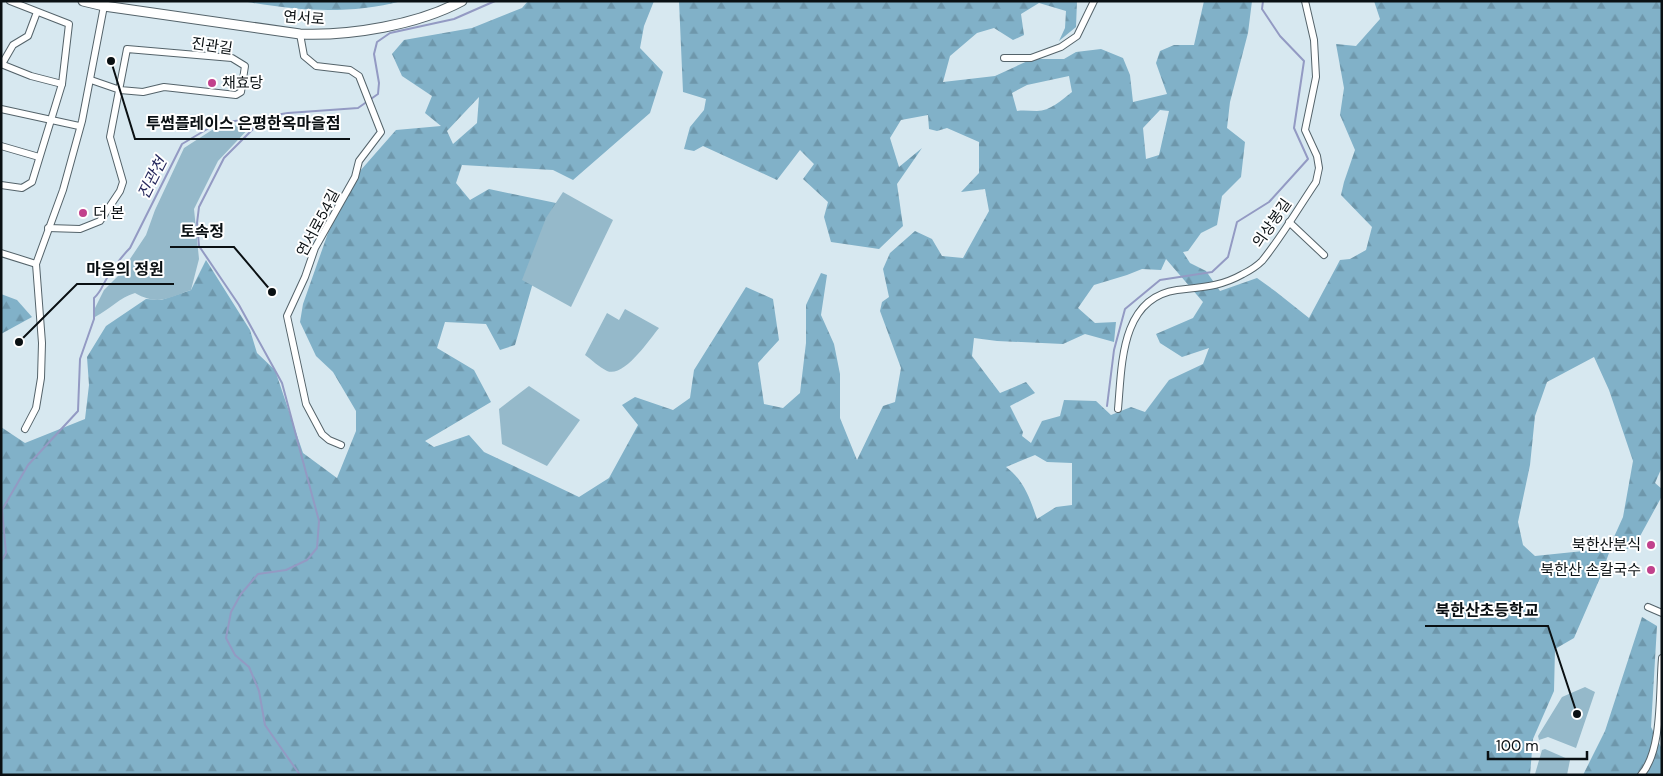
<svg xmlns="http://www.w3.org/2000/svg" width="1663" height="776" viewBox="0 0 1663 776" font-family="'DM Sans','Noto Sans KR',sans-serif">
<style>
.forest{fill:url(#forest-firs);fill-rule:evenodd}
.park{fill:#95b9ca}
.lines{fill:none;stroke-linecap:round;stroke-linejoin:round}
.stream{stroke:#939ac3;stroke-width:2}
.street-casing{stroke:#54636a;stroke-width:8}
.secondary-casing{stroke:#54636a;stroke-width:11}
.street{stroke:#fff;stroke-width:6}
.secondary{stroke:#fff;stroke-width:9}
.poi-dot{fill:#c1418c;stroke:#fff;stroke-width:2}
.labels{text-anchor:middle;dominant-baseline:central;stroke-width:4;stroke-linejoin:round;paint-order:stroke}
.street-label{font-size:15px;fill:#0a1013;stroke:#fff}
.poi-label{font-size:15px;fill:#0a1013;stroke:#fff;text-anchor:start}
.water-label{font-size:16px;font-style:italic;fill:#26295d;stroke:#fff}
.leader{fill:none;stroke:#0a1013;stroke-width:2}
.callout-dot{fill:#0a1013;stroke:#fff;stroke-width:2}
.callout-label{font-size:16px;text-anchor:middle;font-weight:bold;fill:#0a1013;stroke:#fff;stroke-width:4;stroke-linejoin:round;paint-order:stroke}
</style>
<defs>
<pattern id="forest-firs" width="22" height="20" patternUnits="userSpaceOnUse" patternTransform="scale(1.25)"><rect width="22" height="20" fill="#81b1c8"/><path d="M5 1l3.5 6h-7zM16 11l3.5 6h-7z" fill="#6e97ab"/></pattern>
</defs>
<rect width="100%" height="100%" fill="#d7e8f0"/>
<g class="forest">
<path d="M 242,1 L 402,1 C 347,15 297,11 242,1 Z"/>
<path d="M 528,1 L 654,1 L 644,26 L 640,48 L 663,72 L 650,113 L 573,180 L 553,170 L 462,165 L 456,183 L 470,200 L 489,189 L 556,203 L 515,345 L 500,350 L 486,324 L 445,322 L 437,348 L 474,370 L 491,402 L 425,441 L 434,447 L 469,435 L 484,452 L 579,497 L 609,478 L 638,425 L 622,405 L 635,397 L 673,410 L 690,398 L 694,370 L 746,287 L 773,299 L 779,340 L 758,363 L 764,404 L 783,408 L 800,393 L 806,343 L 806,305 L 821,273 L 827,275 L 821,315 L 834,344 L 840,374 L 840,418 L 857,460 L 883,406 L 895,402 L 901,368 L 880,311 L 882,302 L 889,297 L 883,269 L 890,253 L 915,231 L 932,239 L 942,256 L 963,258 L 989,211 L 985,189 L 961,192 L 979,173 L 979,142 L 947,128 L 937,131 L 929,129 L 928,115 L 901,120 L 890,138 L 899,167 L 922,148 L 897,184 L 903,226 L 879,249 L 831,242 L 824,217 L 828,202 L 803,179 L 814,164 L 800,150 L 777,180 L 703,146 L 694,151 L 684,149 L 690,127 L 704,110 L 706,99 L 683,92 L 679,1 L 1077,1 L 1076,27 L 1059,41 L 1065,28 L 1066,11 L 1039,3 L 1021,14 L 1024,35 L 1013,40 L 994,28 L 977,33 L 950,56 L 943,82 L 995,76 L 1032,59 L 1064,59 L 1076,52 L 1101,49 L 1123,58 L 1130,75 L 1133,102 L 1167,94 L 1156,63 L 1160,51 L 1174,45 L 1194,45 L 1204,1 L 1252,1 L 1248,33 L 1230,102 L 1227,128 L 1245,142 L 1241,177 L 1222,196 L 1217,225 L 1201,233 L 1188,251 L 1183,252 L 1190,263 L 1206,271 L 1220,291 L 1257,278 L 1275,291 L 1309,318 L 1340,260 L 1350,259 L 1366,250 L 1372,227 L 1341,195 L 1344,182 L 1355,150 L 1340,115 L 1344,88 L 1336,44 L 1356,46 L 1380,19 L 1374,1 L 1662,1 L 1662,467 L 1655,483 L 1662,489 L 1662,496 L 1633,549 L 1609,548 L 1623,517 L 1633,461 L 1609,390 L 1594,357 L 1547,382 L 1535,416 L 1530,465 L 1518,522 L 1523,545 L 1535,556 L 1593,550 L 1609,553 L 1600,578 L 1574,638 L 1555,649 L 1554,691 L 1533,739 L 1530,775 L 1,775 L 1,427 L 25,443 L 85,419 L 89,385 L 87,357 L 106,326 L 146,299 L 161,300 L 191,290 L 206,260 L 250,330 L 257,353 L 275,370 L 303,453 L 337,478 L 356,431 L 356,411 L 333,372 L 316,356 L 300,322 L 303,304 L 328,233 L 360,171 L 396,130 L 441,126 L 425,113 L 432,96 L 402,76 L 392,54 L 404,40 L 472,28 L 522,8 ZM 1069,76 L 1072,92 C 1062,100 1050,111 1037,111 C 1030,111 1024,110 1017,111 L 1012,93 L 1027,85 ZM 479,97 L 477,123 L 453,144 L 447,131 ZM 1160,110 L 1169,111 L 1159,155 L 1146,159 L 1143,128 ZM 1166,259 L 1203,302 L 1193,318 L 1156,334 L 1160,343 L 1182,357 L 1209,348 L 1203,364 L 1169,380 L 1145,412 L 1131,407 L 1111,415 L 1096,401 L 1064,400 L 1060,416 L 1042,421 L 1031,443 L 1022,436 L 1023,432 L 1010,406 L 1035,393 L 1026,382 L 1000,393 L 972,356 L 974,338 L 997,341 L 1063,344 L 1085,334 L 1114,342 L 1116,322 L 1095,323 L 1078,308 L 1094,285 L 1127,275 L 1142,269 L 1161,270 ZM 1035,455 L 1047,462 L 1072,463 L 1072,505 L 1056,507 L 1037,519 C 1030,499 1024,480 1006,467 Z"/>
<path d="M 1,294 L 17,300 L 32,317 L 1,334 Z"/>
<path d="M 1642,617 L 1657,626 L 1651,727 L 1662,749 L 1662,775 L 1583,775 L 1605,731 Z"/>
</g>
<g class="park">
<path d="M 248,123 L 252,125 L 218,161 L 194,209 L 199,259 L 191,290 C 168,298 158,306 135,293 C 120,297 109,310 95,317 L 95,308 L 104,290 L 120,274 L 146,235 L 155,210 L 184,148 L 212,130 Z"/>
<path d="M 563,192 L 613,220 L 571,307 L 522,280 L 546,218 Z"/>
<path d="M 625,309 L 659,328 C 649,340 624,378 607,371 C 599,367 592,360 585,355 L 607,313 L 619,320 Z"/>
<path d="M 529,386 L 580,420 L 547,466 L 502,444 L 499,409 Z"/>
<path d="M 1585,687 L 1595,692 L 1576,748 L 1548,737 L 1539,740 L 1538,736 L 1562,697 Z"/>
<path d="M 1545,749 L 1570,760 L 1567,775 L 1535,774 L 1542,750 Z"/>
</g>
<g class="lines">
<g class="stream">
<path d="M 265,117 L 224,158 L 199,207 L 197,223 L 199,246 L 239,305 L 282,383 L 319,521 L 317,548 L 307,560 L 286,570 L 258,574 L 241,594 L 231,612 L 226,638 L 235,655 L 249,667 L 259,691 L 265,725 L 300,775"/>
<path d="M 1107,406 L 1114,350 L 1125,309 L 1160,280 L 1212,272 L 1228,257 L 1237,222 L 1269,202 L 1308,159 L 1294,128 L 1304,61 L 1280,36 L 1262,9 L 1263,1"/>
<path d="M 1,562 L 6,553 L 2,510 L 28,465 L 78,411 L 80,359 L 94,319 L 94,298 C 101,292 102,286 107,278 C 114,267 121,257 130,248 L 182,144 L 209,128 L 222,123 L 288,113 L 358,108 L 378,94 L 379,83 L 374,54 L 377,42 L 390,33 L 454,19 L 495,1"/>
</g>
<defs>
<g id="street">
<path d="M 300,34 L 304,56 L 316,66 L 350,70 L 359,76 L 381,132 L 359,161 L 355,177 L 315,248 L 305,277 L 287,316 L 306,404 L 322,434 L 329,440 L 341,445"/>
<path d="M 1004,58 L 1031,58 L 1061,47 L 1077,36 L 1094,1"/>
<path d="M 1,64 L 31,76 L 62,84"/>
<path d="M 2,64 L 13,45 L 28,36 L 37,12"/>
<path d="M 1,109 L 79,126"/>
<path d="M 1,146 L 39,157"/>
<path d="M 1,185 L 22,188 L 32,182 L 62,84 L 69,24 L 10,1"/>
<path d="M 1289,222 L 1324,255"/>
<path d="M 48,228 L 80,229 L 100,221 L 120,191 L 123,182 L 110,137 L 127,49 L 232,58 L 245,66 L 241,92 L 236,95 L 164,87 L 143,92 L 120,90 L 91,80"/>
<path d="M 1,253 L 36,264"/>
<path d="M 1118,409 C 1122,366 1120,298 1177,290 C 1202,287 1220,287 1243,274 C 1249,271 1257,266 1262,261 C 1281,238 1299,207 1316,182 L 1319,168 L 1317,156 L 1305,130 L 1316,77 L 1314,40 L 1305,1"/>
<path d="M 25,429 L 36,408 L 41,378 L 42,343 L 36,264 L 63,190 L 82,121 L 104,6"/>
<path d="M 1648,607 L 1662,613"/>
<path d="M 1641,775 C 1663,750 1659,691 1662,658"/>
</g>
<path id="secondary" d="M 83,1 L 104,6 L 300,34 C 351,36 417,25 462,1"/>
</defs>
<use href="#street" class="street-casing"/>
<use href="#secondary" class="secondary-casing"/>
<use href="#street" class="street"/>
<use href="#secondary" class="secondary"/>
</g>
<g class="poi-dot">
<circle cx="212" cy="83" r="5"/>
<circle cx="83" cy="213" r="5"/>
<circle cx="1651" cy="545" r="5"/>
<circle cx="1651" cy="570" r="5"/>
</g>
<g class="labels">
<g class="street-label">
<text transform="translate(304 18) rotate(4)">연서로</text>
<text transform="translate(212 46) rotate(8)">진관길</text>
<text transform="translate(318 223) rotate(-62)">연서로54길</text>
<text transform="translate(1272 223) rotate(-55)">의상봉길</text>
</g>
<g class="poi-label">
<text x="222" y="83">채효당</text>
<text x="93" y="213">더 본</text>
<text x="1641" y="545" text-anchor="end">북한산분식</text>
<text x="1641" y="570" text-anchor="end">북한산 손칼국수</text>
</g>
<g class="water-label">
<text transform="translate(152 178) rotate(-63)">진관천</text>
</g>
</g>
<path class="leader" d="M111 61L135 139H350M272 292L234 247H170M19 342L77 284H174M1577 714L1548 626H1425"/>
<g class="callout-dot">
<circle cx="111" cy="61" r="5"/>
<circle cx="272" cy="292" r="5"/>
<circle cx="19" cy="342" r="5"/>
<circle cx="1577" cy="714" r="5"/>
</g>
<g class="callout-label">
<text x="243" y="129">투썸플레이스 은평한옥마을점</text>
<text x="202" y="237">토속정</text>
<text x="125" y="275">마음의 정원</text>
<text x="1487" y="616">북한산초등학교</text>
</g>
<rect width="1663" height="776" fill="none" stroke="#0a1013" stroke-width="5"/>
<path d="M1488 751v8h99v-8" fill="none" stroke="#0a1013" stroke-width="2.5"/>
<text x="1496" y="751" font-size="15" fill="#0a1013" stroke="#ffffff" stroke-width="4" paint-order="stroke">100 m</text>
</svg>
